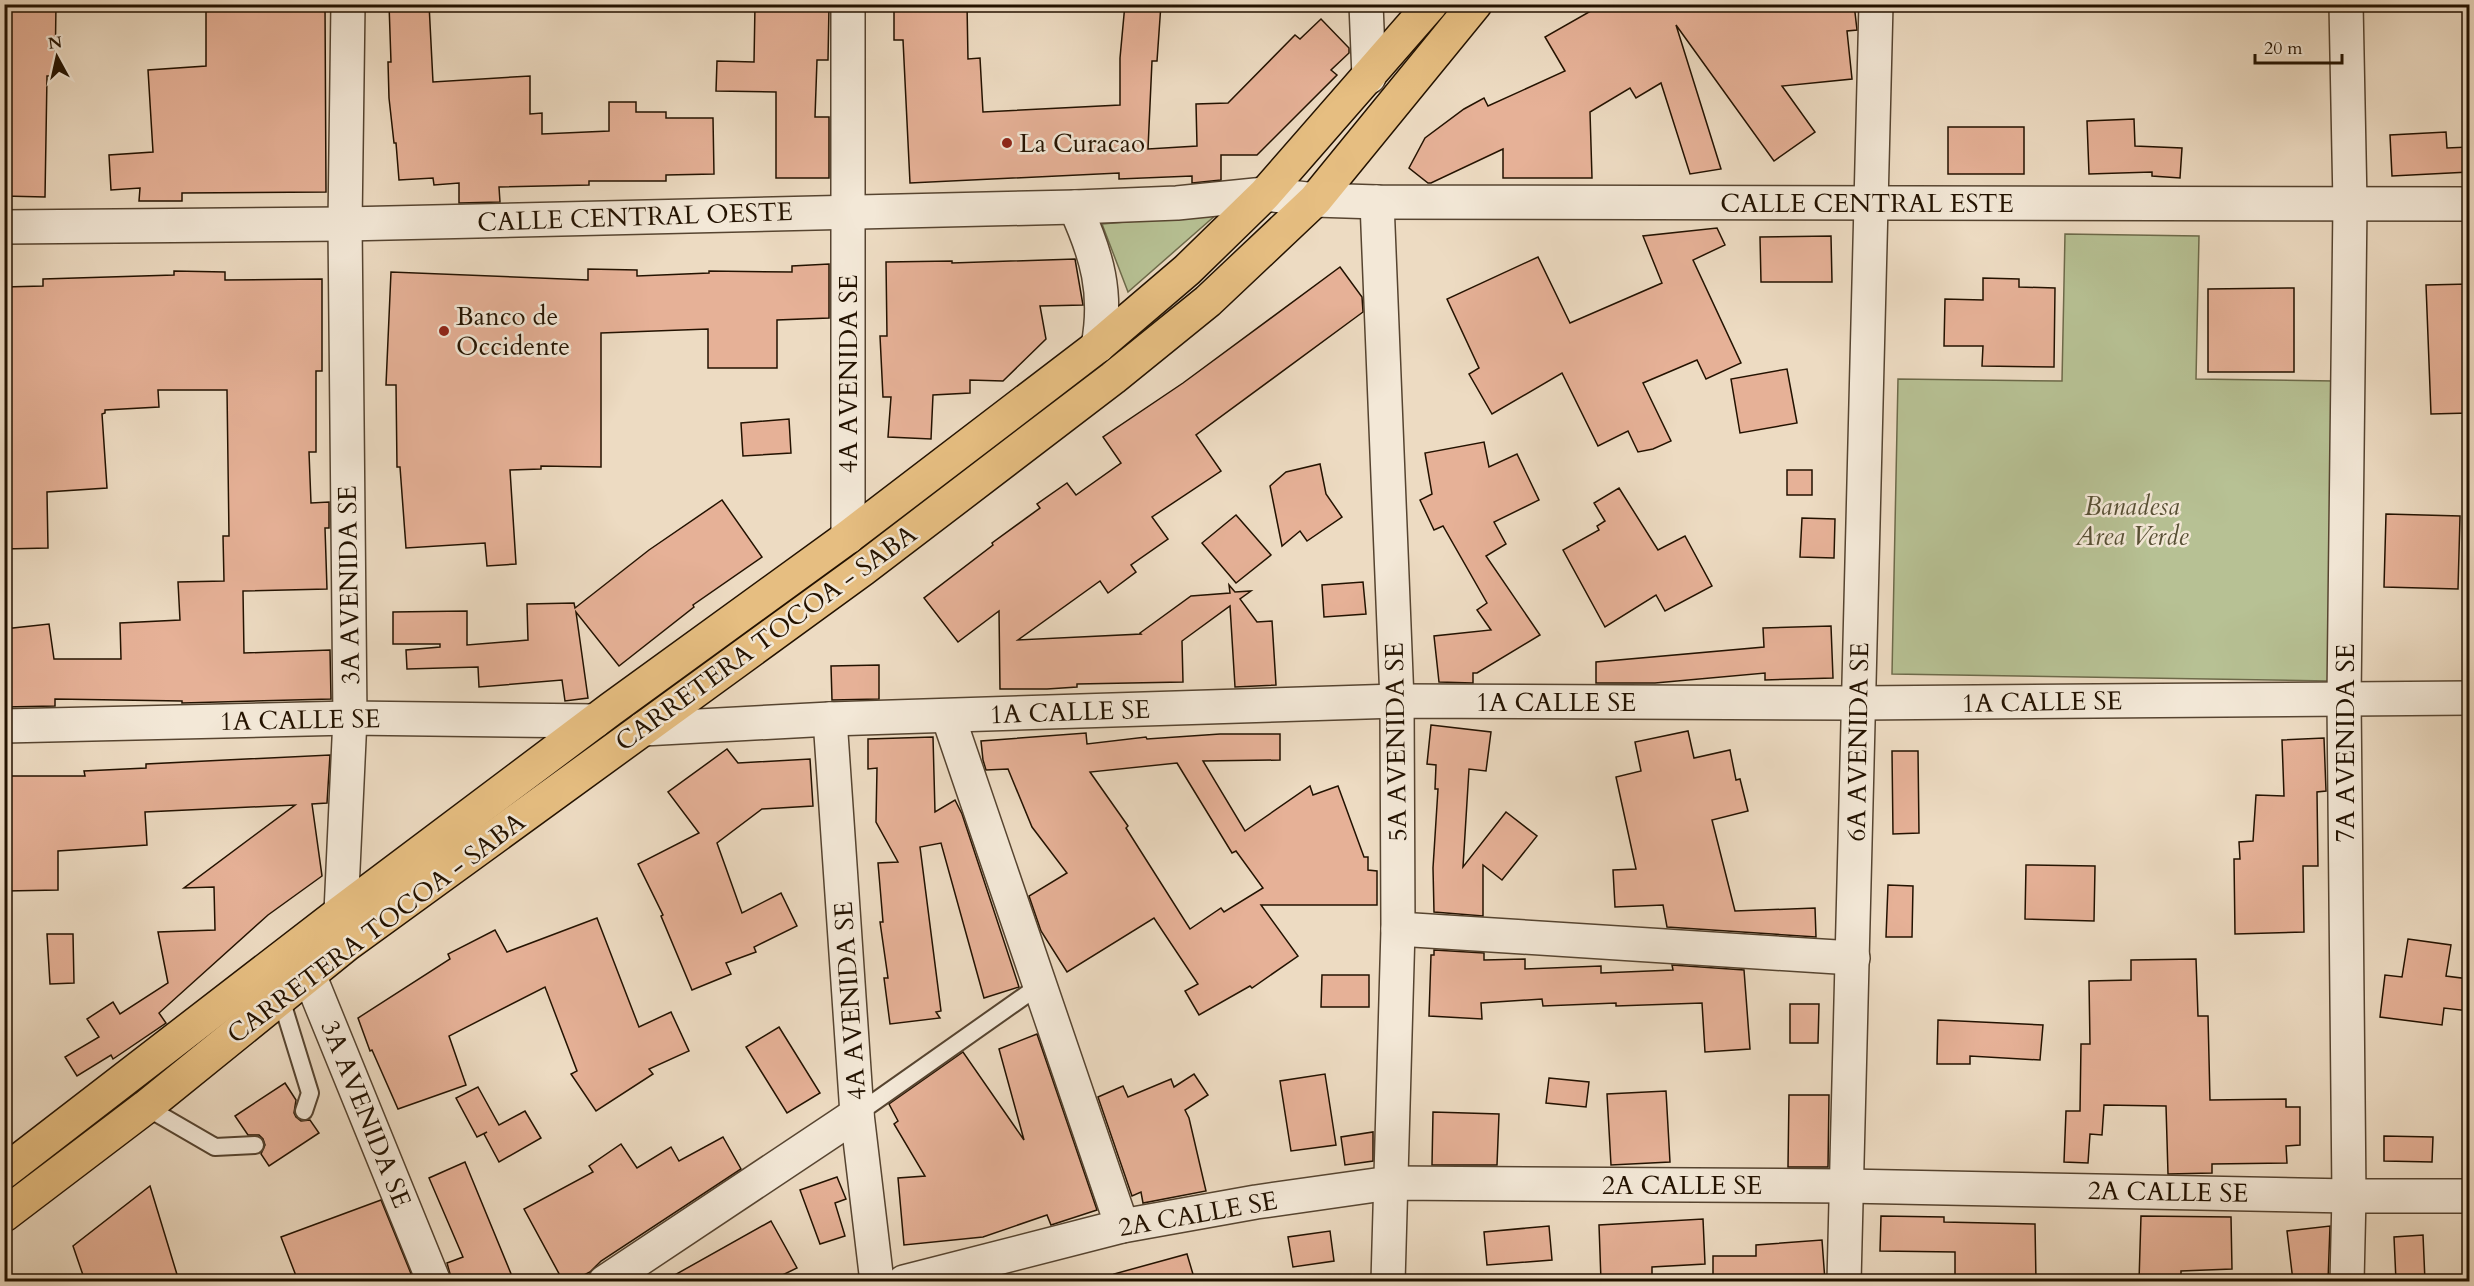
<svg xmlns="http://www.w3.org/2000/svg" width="2474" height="1286" viewBox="0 0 2474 1286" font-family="Cardo,serif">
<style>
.green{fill:#b7c194;stroke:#6d6a4a;stroke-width:1.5}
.building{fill:#e6b197;stroke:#231200;stroke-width:1.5;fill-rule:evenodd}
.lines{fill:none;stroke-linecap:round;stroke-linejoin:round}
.service-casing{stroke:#564430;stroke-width:20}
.minor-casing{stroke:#564430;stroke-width:36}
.primary-casing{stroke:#231200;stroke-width:36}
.service{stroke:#f3e8d7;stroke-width:16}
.minor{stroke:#f3e8d7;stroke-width:33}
.primary{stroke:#e6be81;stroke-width:33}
.poi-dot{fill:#8f2418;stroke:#f3e8d7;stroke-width:2}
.labels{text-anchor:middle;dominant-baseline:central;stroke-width:5;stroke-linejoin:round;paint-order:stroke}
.poi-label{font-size:26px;fill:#231200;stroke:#f3e8d7;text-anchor:start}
.street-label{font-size:26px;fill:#231200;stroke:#f3e8d7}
.park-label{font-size:26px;font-style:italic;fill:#574f34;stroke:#f3e8d7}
</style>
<rect width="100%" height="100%" fill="#eddbc2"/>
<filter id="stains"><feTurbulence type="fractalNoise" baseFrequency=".00333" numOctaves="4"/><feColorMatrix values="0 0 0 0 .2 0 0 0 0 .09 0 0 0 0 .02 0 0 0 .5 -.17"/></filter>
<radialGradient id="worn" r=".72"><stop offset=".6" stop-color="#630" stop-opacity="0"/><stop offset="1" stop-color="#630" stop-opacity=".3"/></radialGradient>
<g class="green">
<path d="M 1217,214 L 1128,292 L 1102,224 Z"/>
<path d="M 2065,234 L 2199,236 L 2196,379 L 2334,381 L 2329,681 L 1892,674 L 1898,379 L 2062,381 Z"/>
</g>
<g class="building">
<path d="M 4,4 L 56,4 L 55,76 L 47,76 L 45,197 L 4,196 Z"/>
<path d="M 206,4 L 325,4 L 326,192 L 182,193 L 182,201 L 139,201 L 140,188 L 111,190 L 109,155 L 153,152 L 148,70 L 206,66 Z"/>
<path d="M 389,4 L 429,4 L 433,82 L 530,76 L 530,114 L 542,113 L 542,134 L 609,131 L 609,102 L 636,102 L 636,112 L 666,112 L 666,118 L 713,118 L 714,174 L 666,175 L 666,181 L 589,181 L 589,185 L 499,187 L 500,202 L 459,203 L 459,183 L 434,185 L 433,178 L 399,180 L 396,143 L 394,143 L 389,98 L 388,62 L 391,62 Z"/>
<path d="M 894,4 L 967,4 L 968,59 L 980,58 L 983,112 L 1120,105 L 1120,58 L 1125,4 L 1161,4 L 1157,61 L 1152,61 L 1148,149 L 1197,146 L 1196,104 L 1228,103 L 1295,35 L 1300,39 L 1321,19 L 1349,48 L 1349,53 L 1331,70 L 1337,75 L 1257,155 L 1221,155 L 1221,180 L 1192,183 L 1192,176 L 1119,179 L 1119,173 L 910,183 L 903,40 L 894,40 Z"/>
<path d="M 1603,4 L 1854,4 L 1857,30 L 1847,31 L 1852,79 L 1782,86 L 1815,132 L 1774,161 L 1676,25 L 1721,169 L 1690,174 L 1661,83 L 1636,98 L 1630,88 L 1590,112 L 1592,178 L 1503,178 L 1503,149 L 1431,183 L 1428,183 L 1409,168 L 1425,138 L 1464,109 L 1484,98 L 1488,106 L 1565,71 L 1545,37 Z"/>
<path d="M 755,5 L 829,6 L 828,60 L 817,60 L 815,117 L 829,117 L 829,178 L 776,178 L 776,92 L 716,91 L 717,61 L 754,62 Z"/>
<path d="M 2134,119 L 2135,146 L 2182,148 L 2180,178 L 2152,176 L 2152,172 L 2089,174 L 2087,121 Z"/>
<rect x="1948" y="127" width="76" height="47"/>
<path d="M 2446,132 L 2447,148 L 2469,147 L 2469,172 L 2392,176 L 2390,135 Z"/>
<path d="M 1717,228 L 1725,245 L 1693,260 L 1741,363 L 1706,379 L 1697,360 L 1643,383 L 1671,441 L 1653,449 L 1638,452 L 1628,431 L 1598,446 L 1562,373 L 1492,414 L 1469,374 L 1479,368 L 1447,299 L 1538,257 L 1570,323 L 1662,283 L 1643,236 Z"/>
<path d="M 1831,236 L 1832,282 L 1761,282 L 1760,237 Z"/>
<path d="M 1075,259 L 1083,305 L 1040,306 L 1046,339 L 1003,381 L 970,380 L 970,393 L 933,395 L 931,439 L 888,437 L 891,397 L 883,397 L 880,336 L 887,336 L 886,262 L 952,261 L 952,263 Z"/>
<path d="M 829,264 L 829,318 L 777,320 L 777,368 L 708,368 L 708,329 L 601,333 L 601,467 L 541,466 L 541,469 L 510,470 L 516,564 L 487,566 L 485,543 L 406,548 L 400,467 L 397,467 L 396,385 L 386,385 L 391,272 L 588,280 L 588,269 L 637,270 L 637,276 L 709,273 L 709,271 L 792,272 L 792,266 Z"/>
<path d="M 1340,267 L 1362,297 L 1363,312 L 1196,435 L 1221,471 L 1152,517 L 1168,539 L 1131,565 L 1136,572 L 1108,593 L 1100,581 L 1018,640 L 1141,634 L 1140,633 L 1191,596 L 1230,593 L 1229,585 L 1235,592 L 1251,591 L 1240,599 L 1257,622 L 1272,621 L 1276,685 L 1235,687 L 1230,606 L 1182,641 L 1183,682 L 1077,684 L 1077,687 L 1047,689 L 1000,689 L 999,611 L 958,642 L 924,598 L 993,545 L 992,543 L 1040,508 L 1037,504 L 1067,483 L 1076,495 L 1121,463 L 1103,437 L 1183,383 Z"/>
<path d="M 174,271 L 225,272 L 225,280 L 322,279 L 322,371 L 316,371 L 316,452 L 309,452 L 311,503 L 329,502 L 329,528 L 325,528 L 327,589 L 243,591 L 244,653 L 330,650 L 331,699 L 182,703 L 182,701 L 55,699 L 55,706 L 4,707 L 4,629 L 49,624 L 54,659 L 121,659 L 120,623 L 180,620 L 178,582 L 224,581 L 223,536 L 229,536 L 227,390 L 158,390 L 159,407 L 105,410 L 105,413 L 102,414 L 107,488 L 47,492 L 48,548 L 4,549 L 4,287 L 43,286 L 43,279 L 174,275 Z"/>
<path d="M 1983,278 L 2019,279 L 2019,287 L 2055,288 L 2054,367 L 1982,366 L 1983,346 L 1944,346 L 1945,299 L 1983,300 Z"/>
<path d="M 2469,284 L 2469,413 L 2431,414 L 2426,285 Z"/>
<path d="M 2294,288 L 2294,372 L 2208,372 L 2208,289 Z"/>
<path d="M 1787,369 L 1797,423 L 1740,433 L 1731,379 Z"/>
<path d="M 789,419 L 791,453 L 743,456 L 741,423 Z"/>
<path d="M 1484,442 L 1489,467 L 1517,454 L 1539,500 L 1494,522 L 1506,544 L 1486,556 L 1540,635 L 1477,673 L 1473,673 L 1473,683 L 1439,682 L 1434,636 L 1491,630 L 1477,610 L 1487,603 L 1443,526 L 1434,530 L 1420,500 L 1432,494 L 1425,453 Z"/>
<path d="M 1320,464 L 1326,494 L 1342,517 L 1307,541 L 1300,531 L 1282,546 L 1270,486 L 1286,472 Z"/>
<rect x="1787" y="470" width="25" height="25"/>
<path d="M 1619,488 L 1658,550 L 1685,536 L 1712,586 L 1665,611 L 1656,595 L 1605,627 L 1563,550 L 1599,530 L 1597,526 L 1605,521 L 1594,503 Z"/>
<path d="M 722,500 L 762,557 L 693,605 L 694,607 L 619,666 L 576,612 L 588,698 L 565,701 L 562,680 L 479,687 L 478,667 L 407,669 L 406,650 L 440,647 L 440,644 L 393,644 L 393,612 L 467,611 L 467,645 L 528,640 L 527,604 L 574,603 L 575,608 L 649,550 Z"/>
<path d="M 2386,514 L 2460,516 L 2458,589 L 2384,587 Z"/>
<path d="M 1236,515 L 1271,555 L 1236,583 L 1202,543 Z"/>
<path d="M 1802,518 L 1835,519 L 1834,558 L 1800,557 Z"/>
<path d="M 1363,582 L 1366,614 L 1324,617 L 1322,585 Z"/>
<path d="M 1831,626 L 1833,678 L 1765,680 L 1765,673 L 1655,683 L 1596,683 L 1596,662 L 1764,647 L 1763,628 Z"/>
<path d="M 879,665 L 879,699 L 832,700 L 831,666 Z"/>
<path d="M 1431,725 L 1491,732 L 1486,771 L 1469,769 L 1463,867 L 1506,812 L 1537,836 L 1502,880 L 1483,865 L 1483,916 L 1434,912 L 1433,868 L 1438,789 L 1435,789 L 1436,765 L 1427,764 Z"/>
<path d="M 1688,731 L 1694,758 L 1730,750 L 1736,780 L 1740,779 L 1748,811 L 1712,820 L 1735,911 L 1815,908 L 1816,937 L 1667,927 L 1663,905 L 1615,907 L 1613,870 L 1636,869 L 1616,777 L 1641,771 L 1635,742 Z"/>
<path d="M 1086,733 L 1087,744 L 1146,737 L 1147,739 L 1220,734 L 1280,734 L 1280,760 L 1203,761 L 1245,831 L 1310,786 L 1313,795 L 1338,786 L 1364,857 L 1368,857 L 1368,870 L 1377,871 L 1377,905 L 1261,905 L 1298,956 L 1252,988 L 1250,986 L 1199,1015 L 1185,991 L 1198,984 L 1154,918 L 1067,972 L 1041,931 L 1029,896 L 1067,873 L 1032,827 L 1008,769 L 986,770 L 983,760 L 981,741 ZM 1177,763 L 1232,853 L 1236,851 L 1263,888 L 1224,912 L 1221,908 L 1190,929 L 1126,828 L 1128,826 L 1090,772 Z"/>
<path d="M 933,737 L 935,812 L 955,800 L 962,814 L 1019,987 L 984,998 L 941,843 L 920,847 L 941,1011 L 936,1012 L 940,1018 L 890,1024 L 884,978 L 888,978 L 880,922 L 883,922 L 878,863 L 898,862 L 876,822 L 877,768 L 868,769 L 868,739 Z"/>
<path d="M 2324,738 L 2326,791 L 2317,792 L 2318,866 L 2303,866 L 2304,932 L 2235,934 L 2234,859 L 2240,859 L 2239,842 L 2253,841 L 2256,795 L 2284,796 L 2282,740 Z"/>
<path d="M 727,749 L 738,763 L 810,759 L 813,806 L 762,809 L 717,843 L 742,913 L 781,893 L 797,926 L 754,947 L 756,952 L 726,963 L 731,974 L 692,990 L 661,916 L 663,915 L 638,864 L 699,833 L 668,792 Z"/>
<path d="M 1892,751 L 1918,751 L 1919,833 L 1893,834 Z"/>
<path d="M 330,755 L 327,803 L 312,804 L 322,876 L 268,915 L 159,1013 L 166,1023 L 113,1059 L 111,1055 L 77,1076 L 65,1057 L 99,1037 L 87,1019 L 113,1002 L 120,1014 L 168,983 L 158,932 L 215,930 L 214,887 L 184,888 L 295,805 L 145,812 L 147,845 L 58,851 L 58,890 L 6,891 L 4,776 L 85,776 L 84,771 L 146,768 L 146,764 Z"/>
<path d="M 2026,865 L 2095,866 L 2094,921 L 2025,919 Z"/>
<path d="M 1888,885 L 1913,886 L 1912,937 L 1886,937 Z"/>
<path d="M 597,918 L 639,1027 L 671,1012 L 689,1051 L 649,1069 L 653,1074 L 596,1111 L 571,1074 L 577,1071 L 545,987 L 449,1036 L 466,1085 L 398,1109 L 372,1050 L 370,1051 L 358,1018 L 450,959 L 448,954 L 495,930 L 507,952 Z"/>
<path d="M 47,934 L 73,934 L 74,983 L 50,984 Z"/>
<path d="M 2408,939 L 2451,945 L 2446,976 L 2469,979 L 2469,1011 L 2444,1008 L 2442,1025 L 2380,1017 L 2385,975 L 2402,977 Z"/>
<path d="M 1434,950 L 1484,953 L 1484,960 L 1525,959 L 1525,969 L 1601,966 L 1601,973 L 1673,970 L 1672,965 L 1744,970 L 1750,1049 L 1705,1052 L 1702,1003 L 1616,1006 L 1616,1003 L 1543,1006 L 1542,999 L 1481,1003 L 1482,1019 L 1429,1016 L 1431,955 L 1434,955 Z"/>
<path d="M 2196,959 L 2198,1016 L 2208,1016 L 2210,1100 L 2286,1099 L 2286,1107 L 2300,1107 L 2300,1145 L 2286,1146 L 2287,1163 L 2212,1164 L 2212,1173 L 2168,1174 L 2166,1106 L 2104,1105 L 2102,1135 L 2090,1134 L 2088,1163 L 2064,1162 L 2066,1111 L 2080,1111 L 2081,1044 L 2090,1044 L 2089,981 L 2131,980 L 2131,960 Z"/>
<path d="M 1322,975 L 1369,975 L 1369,1007 L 1321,1007 Z"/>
<path d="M 1790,1004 L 1819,1004 L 1818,1043 L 1790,1043 Z"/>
<path d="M 1938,1020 L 2043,1025 L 2040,1060 L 1970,1056 L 1970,1064 L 1937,1064 Z"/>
<path d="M 779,1027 L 820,1093 L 787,1113 L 746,1047 Z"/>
<path d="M 1037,1034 L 1097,1210 L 1051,1225 L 1047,1215 L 983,1237 L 904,1245 L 898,1178 L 925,1176 L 894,1124 L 898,1121 L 889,1104 L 963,1052 L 1024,1140 L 999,1049 Z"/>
<path d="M 1194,1074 L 1208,1095 L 1185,1110 L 1189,1118 L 1206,1191 L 1143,1203 L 1141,1192 L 1132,1196 L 1098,1097 L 1123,1086 L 1128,1097 L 1171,1079 L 1174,1087 Z"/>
<path d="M 1325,1074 L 1336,1145 L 1291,1151 L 1280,1081 Z"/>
<path d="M 1549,1078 L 1589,1082 L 1586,1107 L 1546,1103 Z"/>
<path d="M 285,1083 L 296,1100 L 294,1113 L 296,1117 L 301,1121 L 310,1120 L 319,1133 L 269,1166 L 261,1154 L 265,1145 L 263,1139 L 259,1135 L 248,1135 L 235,1116 Z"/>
<path d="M 478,1087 L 499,1125 L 525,1111 L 541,1138 L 499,1162 L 484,1134 L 487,1132 L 477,1137 L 456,1098 Z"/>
<path d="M 1666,1091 L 1670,1162 L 1611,1165 L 1607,1094 Z"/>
<path d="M 1789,1095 L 1829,1095 L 1828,1167 L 1788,1167 Z"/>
<path d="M 1433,1112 L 1499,1114 L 1497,1165 L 1432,1165 Z"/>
<path d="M 1373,1132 L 1373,1161 L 1345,1165 L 1341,1137 Z"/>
<path d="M 2384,1136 L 2433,1137 L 2432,1162 L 2384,1161 Z"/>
<path d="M 723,1137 L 741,1169 L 601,1261 L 590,1272 L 572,1281 L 563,1281 L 524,1209 L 593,1172 L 589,1166 L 621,1144 L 637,1168 L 671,1147 L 679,1161 Z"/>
<path d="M 465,1162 L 514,1281 L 452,1281 L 447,1263 L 463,1257 L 429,1178 Z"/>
<path d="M 837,1177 L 846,1199 L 835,1203 L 845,1236 L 820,1244 L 800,1190 Z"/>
<path d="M 150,1186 L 179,1281 L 85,1281 L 73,1246 Z"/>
<path d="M 381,1200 L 414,1281 L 298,1281 L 281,1237 Z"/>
<path d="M 1881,1216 L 1944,1217 L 1944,1222 L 2035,1224 L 2036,1281 L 1955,1281 L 1955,1252 L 1880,1251 Z"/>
<path d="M 2141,1216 L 2231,1217 L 2232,1269 L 2181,1271 L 2181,1281 L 2139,1281 Z"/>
<path d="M 1703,1219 L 1705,1264 L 1652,1267 L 1652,1281 L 1601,1281 L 1599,1225 Z"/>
<path d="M 771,1221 L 797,1268 L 770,1281 L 664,1281 Z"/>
<path d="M 1549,1226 L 1552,1260 L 1487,1265 L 1484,1232 Z"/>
<path d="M 2330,1226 L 2328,1281 L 2293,1281 L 2287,1231 Z"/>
<path d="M 1330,1231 L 1334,1261 L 1293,1267 L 1288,1237 Z"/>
<path d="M 2423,1235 L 2425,1281 L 2396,1281 L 2394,1237 Z"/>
<path d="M 1822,1240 L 1825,1281 L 1713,1281 L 1713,1256 L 1756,1256 L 1756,1245 Z"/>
<path d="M 1187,1254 L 1195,1281 L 1115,1281 L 1114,1274 Z"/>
</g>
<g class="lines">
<defs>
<g id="service">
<path d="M 281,999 L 310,1093 L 304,1111"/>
<path d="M 146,1107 L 215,1147 L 255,1145"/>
<path d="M 857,1114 L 1040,985"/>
</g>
<g id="minor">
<path d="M 848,4 L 848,537"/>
<path d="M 1366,4 L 1369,77"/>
<path d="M 2346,4 L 2350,204 L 2344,699 L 2349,1196 L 2347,1282"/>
<path d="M 1377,202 L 1397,701 L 1398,929 L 1388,1282"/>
<path d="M 1075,207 C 1097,255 1108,293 1098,346"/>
<path d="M 4,227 L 345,224 L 1075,207 L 1177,203 L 1265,194 L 1315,200 L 1377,202 L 2470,204"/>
<path d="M 948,716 L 1122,1226"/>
<path d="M 830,719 L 857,1114 L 877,1282"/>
<path d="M 4,726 L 350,718 L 595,721"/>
<path d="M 643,729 L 830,719 L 1397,701 L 1859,703 L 2470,698"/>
<path d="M 1398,929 L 1853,958"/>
<path d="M 345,934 L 341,912 L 350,718 L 345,224 L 348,4"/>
<path d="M 299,950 L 434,1282"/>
<path d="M 605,1282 L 857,1114"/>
<path d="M 904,1282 L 1122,1226 L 1256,1202 L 1390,1183 L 1846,1186 L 2349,1196 L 2470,1196"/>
<path d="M 1844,1282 L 1876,4"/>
</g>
<g id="primary">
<path d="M 4,1172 L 341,912 L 611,709 L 848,537 L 1098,346 L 1187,270 L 1265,194 L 1431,4"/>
<path d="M 4,1215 L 146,1107 L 346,945 L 863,569 L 1113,378 L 1208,301 L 1315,200 L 1475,4"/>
</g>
</defs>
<use href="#service" class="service-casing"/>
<use href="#minor" class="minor-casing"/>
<use href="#primary" class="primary-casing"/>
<use href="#service" class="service"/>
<use href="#minor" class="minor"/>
<use href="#primary" class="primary"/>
</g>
<g class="poi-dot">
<circle cx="1007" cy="143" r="6"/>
<circle cx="444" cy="331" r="6"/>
</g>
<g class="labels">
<g class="poi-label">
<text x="1019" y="143">La Curacao</text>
<text x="456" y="316">Banco de<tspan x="456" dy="30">Occidente</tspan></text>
</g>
<g class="street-label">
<text x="1867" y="203">CALLE CENTRAL ESTE</text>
<text transform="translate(635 217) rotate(-2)">CALLE CENTRAL OESTE</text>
<text transform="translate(848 374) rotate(-90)">4A AVENIDA SE</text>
<text transform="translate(349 585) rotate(-91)">3A AVENIDA SE</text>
<text transform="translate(766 638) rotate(-36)">CARRETERA TOCOA - SABA</text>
<text x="1556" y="702">1A CALLE SE</text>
<text transform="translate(2042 702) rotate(-1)">1A CALLE SE</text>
<text transform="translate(1070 712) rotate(-2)">1A CALLE SE</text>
<text transform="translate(300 720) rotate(-1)">1A CALLE SE</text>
<text transform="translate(1396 742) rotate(-91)">5A AVENIDA SE</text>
<text transform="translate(1858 742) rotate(-89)">6A AVENIDA SE</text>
<text transform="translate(2345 743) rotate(-90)">7A AVENIDA SE</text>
<text transform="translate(376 928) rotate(-37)">CARRETERA TOCOA - SABA</text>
<text transform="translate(850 1001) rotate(-94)">4A AVENIDA SE</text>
<text transform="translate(366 1114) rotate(68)">3A AVENIDA SE</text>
<text x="1682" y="1185">2A CALLE SE</text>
<text transform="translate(2168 1192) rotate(1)">2A CALLE SE</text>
<text transform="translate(1198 1214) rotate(-10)">2A CALLE SE</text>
</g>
<g class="park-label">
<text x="2132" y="506">Banadesa<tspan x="2132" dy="30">Area Verde</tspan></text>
</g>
</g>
<rect width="2474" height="1286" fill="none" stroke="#eddbc2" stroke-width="24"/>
<rect x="6" y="6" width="2462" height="1274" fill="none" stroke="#231200" stroke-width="3"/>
<rect x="12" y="12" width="2450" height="1262" fill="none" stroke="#231200" stroke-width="1.5"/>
<g transform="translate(57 57) rotate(352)" stroke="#f3e8d7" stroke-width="4.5" paint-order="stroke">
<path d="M0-4.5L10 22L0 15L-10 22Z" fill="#231200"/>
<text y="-9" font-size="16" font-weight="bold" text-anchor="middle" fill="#231200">N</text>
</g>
<path d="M2255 54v9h87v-9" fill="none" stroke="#231200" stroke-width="3"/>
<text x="2264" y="54" font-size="18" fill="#231200" stroke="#f3e8d7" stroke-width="4.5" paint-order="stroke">20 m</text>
<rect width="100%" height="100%" filter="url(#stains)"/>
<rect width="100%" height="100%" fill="url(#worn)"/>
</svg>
